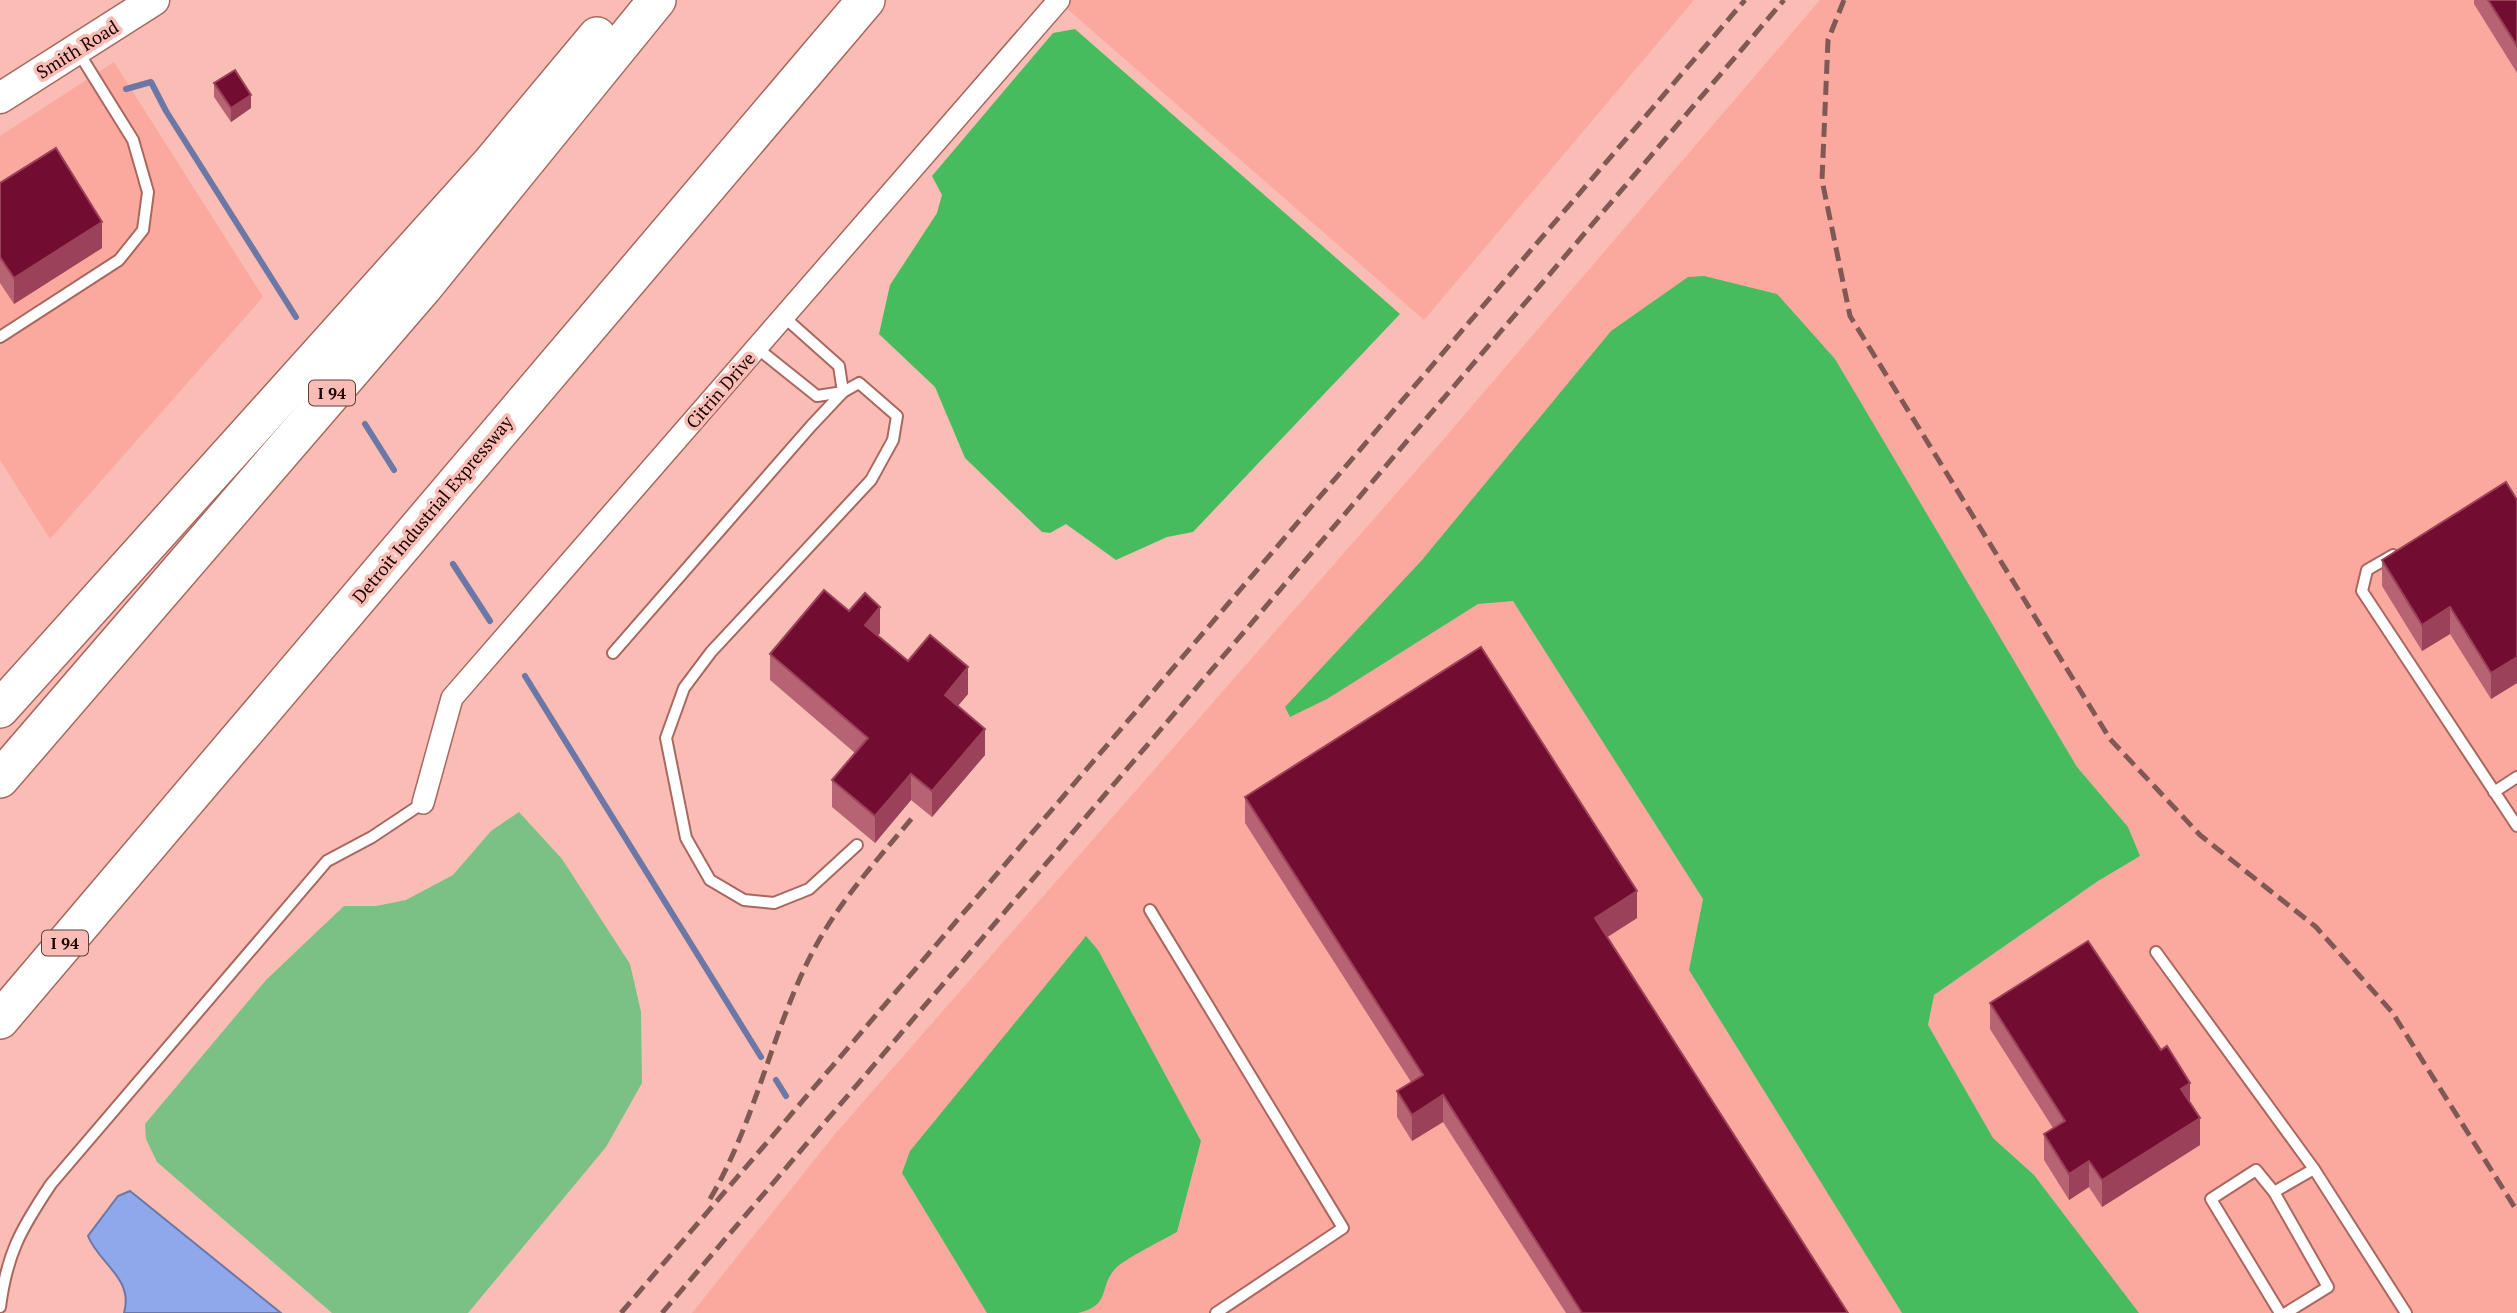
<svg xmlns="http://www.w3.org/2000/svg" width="2517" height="1313" viewBox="0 0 2517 1313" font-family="'PT Serif',serif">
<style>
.built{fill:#fba99f}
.green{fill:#7bc084}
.forest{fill:#47bc5f}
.water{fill:#8ea8eb;stroke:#6c77a5;stroke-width:2}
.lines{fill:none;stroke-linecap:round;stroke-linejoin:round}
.stream{stroke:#6c77a5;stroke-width:6}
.lane-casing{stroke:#aa675f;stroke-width:14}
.street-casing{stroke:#aa675f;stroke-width:24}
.secondary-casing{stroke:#aa675f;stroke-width:33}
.highway-casing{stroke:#aa675f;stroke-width:40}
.lane{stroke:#fff;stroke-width:10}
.street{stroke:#fff;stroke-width:21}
.secondary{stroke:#fff;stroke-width:30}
.highway{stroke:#fff;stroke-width:37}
.rail{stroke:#815954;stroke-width:5;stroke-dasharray:14 7;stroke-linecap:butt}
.wall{fill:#b66473}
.shaded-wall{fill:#9b4159}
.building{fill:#730c31;stroke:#9b4159;stroke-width:2}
.labels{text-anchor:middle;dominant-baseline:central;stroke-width:7;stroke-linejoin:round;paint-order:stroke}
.shield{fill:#f9bdb5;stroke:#5e3c38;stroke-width:2}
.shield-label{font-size:16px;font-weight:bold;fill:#1c0403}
.street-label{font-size:18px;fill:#1c0403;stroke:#f9bdb5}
</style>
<rect width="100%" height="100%" fill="#f9bdb5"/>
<g class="built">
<path d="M 1057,0 L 1694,0 L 1424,320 Z"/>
<path d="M 1820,0 L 2517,0 L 2517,1313 L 692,1313 L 835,1134 L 1442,441 Z"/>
<path d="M 114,62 L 263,297 L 50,539 L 0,460 L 0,136 Z"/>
</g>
<path class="green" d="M 519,812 L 562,859 L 630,964 L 641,1012 L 642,1083 L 606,1147 L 468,1313 L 332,1313 L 157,1162 L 146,1139 L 145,1124 L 266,980 L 344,906 L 376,906 L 406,900 L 453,875 L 491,831 Z"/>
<g class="forest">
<path d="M 1075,29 L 1400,314 L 1193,532 L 1167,537 L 1116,560 L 1066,524 L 1050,533 L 1042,532 L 965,458 L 935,387 L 879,334 L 890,285 L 937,213 L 942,195 L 932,176 L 1053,33 Z"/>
<path d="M 1704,276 L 1777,294 L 1835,359 L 2077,767 L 2128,827 L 2140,856 L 2098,881 L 1934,995 L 1928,1025 L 1993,1138 L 2034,1175 L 2139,1313 L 1902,1313 L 1689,970 L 1703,899 L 1513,601 L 1478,604 L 1327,699 L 1290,717 L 1285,707 L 1422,560 L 1611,331 L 1688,277 Z"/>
<path d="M 1086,936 L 1098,950 L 1201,1141 L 1177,1232 C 1163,1240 1124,1259 1115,1269 C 1098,1288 1112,1305 1078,1313 L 987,1313 L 902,1173 L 910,1151 Z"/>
</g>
<path class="water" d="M 130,1191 L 140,1199 L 281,1313 L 124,1313 C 134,1278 99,1264 88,1236 L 118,1196 Z"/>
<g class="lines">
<g class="stream">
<path d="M 126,89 L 151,82 L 166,111 L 296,317"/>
<path d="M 365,424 L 394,470"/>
<path d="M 453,564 L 490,621"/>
<path d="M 525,676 L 761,1057"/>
<path d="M 776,1080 L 786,1096"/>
</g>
<defs>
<g id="lane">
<path d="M 784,317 L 839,366 L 843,392"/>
<path d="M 0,337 L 119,260 L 143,230 L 148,192 L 133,140 L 77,50"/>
<path d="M 757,348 L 817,396 L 843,392"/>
<path d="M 2393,555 L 2367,570 L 2362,591 L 2517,826"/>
<path d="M 613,653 L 811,426 L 843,392 L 859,383 L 897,416 L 893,440 L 871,480 L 711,652 L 684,688 L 666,738 L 686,838 L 710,880 L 744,900 L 774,903 L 809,889 L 857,845"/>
<path d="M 2494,792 L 2517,777"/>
<path d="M 1150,910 L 1343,1228 L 1216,1313"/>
<path d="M 2156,952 L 2314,1169"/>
<path d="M 2274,1192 L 2314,1169 L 2406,1313"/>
<path d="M 0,1307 C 7,1253 21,1229 51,1184 L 327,861 L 372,837 L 423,803"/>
<path d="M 2280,1313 L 2211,1199 L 2256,1170 L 2274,1192 L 2328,1287 L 2286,1313"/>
</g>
<path id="street" d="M 423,803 L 452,698 L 1059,0"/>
<path id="secondary" d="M 0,98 L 154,0"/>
<g id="highway">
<path d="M 0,709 L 491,163 L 597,36"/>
<path d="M 0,779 L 423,288 L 657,0"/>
<path d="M 0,1020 L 866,0"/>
</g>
</defs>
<use href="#lane" class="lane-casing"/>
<use href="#street" class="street-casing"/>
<use href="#secondary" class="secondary-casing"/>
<use href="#highway" class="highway-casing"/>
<use href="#lane" class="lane"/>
<use href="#street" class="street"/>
<use href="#secondary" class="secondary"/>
<use href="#highway" class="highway"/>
<g class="rail">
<path d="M 1844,0 L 1828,40 L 1822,180 L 1850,316 L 2110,739 L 2200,835 L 2316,927 L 2392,1012 L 2517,1211"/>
<path d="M 710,1199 C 754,1124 770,1039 808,961 C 834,907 874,864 912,818"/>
<path d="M 621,1313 L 1745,0"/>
<path d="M 662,1313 L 1784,0"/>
</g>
</g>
<g class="wall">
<path d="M 2474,0 L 2517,0 L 2517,73 L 2474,4 Z"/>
<path d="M 214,83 L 251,108 L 231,122 L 214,97 Z"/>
<path d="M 0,183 L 102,248 L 14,304 L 0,283 Z"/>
<path d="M 2517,500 L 2517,683 L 2491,699 L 2450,634 L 2422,651 L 2382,586 L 2382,560 Z"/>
<path d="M 849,611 L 880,633 L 878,636 L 908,661 L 968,694 L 958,706 L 985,755 L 932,817 L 911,800 L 875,843 L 832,807 L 832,780 L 855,753 L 770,680 L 770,654 Z"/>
<path d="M 1245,797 L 1637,918 L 1607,937 L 1848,1313 L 1566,1313 L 1443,1122 L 1412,1141 L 1397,1117 L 1397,1091 L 1411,1082 L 1245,823 Z"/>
<path d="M 1990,1003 L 2190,1103 L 2200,1145 L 2102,1207 L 2089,1187 L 2069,1200 L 2044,1160 L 2044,1134 L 2053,1128 L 1990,1029 Z"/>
</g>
<g class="shaded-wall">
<path d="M 251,95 L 251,108 L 231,122 L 231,108 Z"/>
<path d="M 102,222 L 102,248 L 14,304 L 14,278 Z"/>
<path d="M 880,607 L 880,633 L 865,651 L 865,625 Z"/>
<path d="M 2450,607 L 2450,634 L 2422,651 L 2422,625 Z"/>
<path d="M 2517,657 L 2517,683 L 2491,699 L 2491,673 Z"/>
<path d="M 968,667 L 968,694 L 945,721 L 945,695 Z"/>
<path d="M 985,729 L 985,755 L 932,817 L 932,791 Z"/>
<path d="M 911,774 L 911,800 L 875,843 L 875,816 Z"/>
<path d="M 1637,891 L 1637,918 L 1595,945 L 1595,918 Z"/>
<path d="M 2190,1083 L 2190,1109 L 2181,1089 Z"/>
<path d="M 1443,1095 L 1443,1122 L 1412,1141 L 1412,1115 Z"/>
<path d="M 2200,1118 L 2200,1145 L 2102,1207 L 2102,1180 Z"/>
<path d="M 2089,1161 L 2089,1187 L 2069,1200 L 2069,1174 Z"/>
</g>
<g class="building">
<path d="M 2488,0 L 2517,0 L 2517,46 Z"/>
<path d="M 235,70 L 251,95 L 231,108 L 214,83 Z"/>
<path d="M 56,148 L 102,222 L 14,278 L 0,257 L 0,183 Z"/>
<path d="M 2506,482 L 2517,500 L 2517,657 L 2491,673 L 2450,607 L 2422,625 L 2382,560 Z"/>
<path d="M 824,590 L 849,611 L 865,593 L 880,607 L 865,625 L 908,661 L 930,635 L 968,667 L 945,695 L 985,729 L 932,791 L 911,774 L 875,816 L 832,780 L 868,738 L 770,654 Z"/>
<path d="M 1481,647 L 1637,891 L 1595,918 L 1848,1313 L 1582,1313 L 1443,1095 L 1412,1115 L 1397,1091 L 1423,1075 L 1245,797 Z"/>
<path d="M 2088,941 L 2161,1050 L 2167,1046 L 2190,1083 L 2181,1089 L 2200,1118 L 2102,1180 L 2089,1161 L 2069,1174 L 2044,1134 L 2065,1121 L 1990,1003 Z"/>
</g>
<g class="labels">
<g class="shield">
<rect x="309" y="380.5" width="46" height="25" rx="5"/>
<rect x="42" y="930.5" width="46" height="25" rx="5"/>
</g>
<g class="shield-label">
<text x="332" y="393">I 94</text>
<text x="65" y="943">I 94</text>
</g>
<g class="street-label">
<text transform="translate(77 49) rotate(-32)">Smith Road</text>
<text transform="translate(720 390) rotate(-49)">Citrin Drive</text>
<text transform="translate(432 509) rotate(-50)">Detroit Industrial Expressway</text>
</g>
</g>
</svg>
